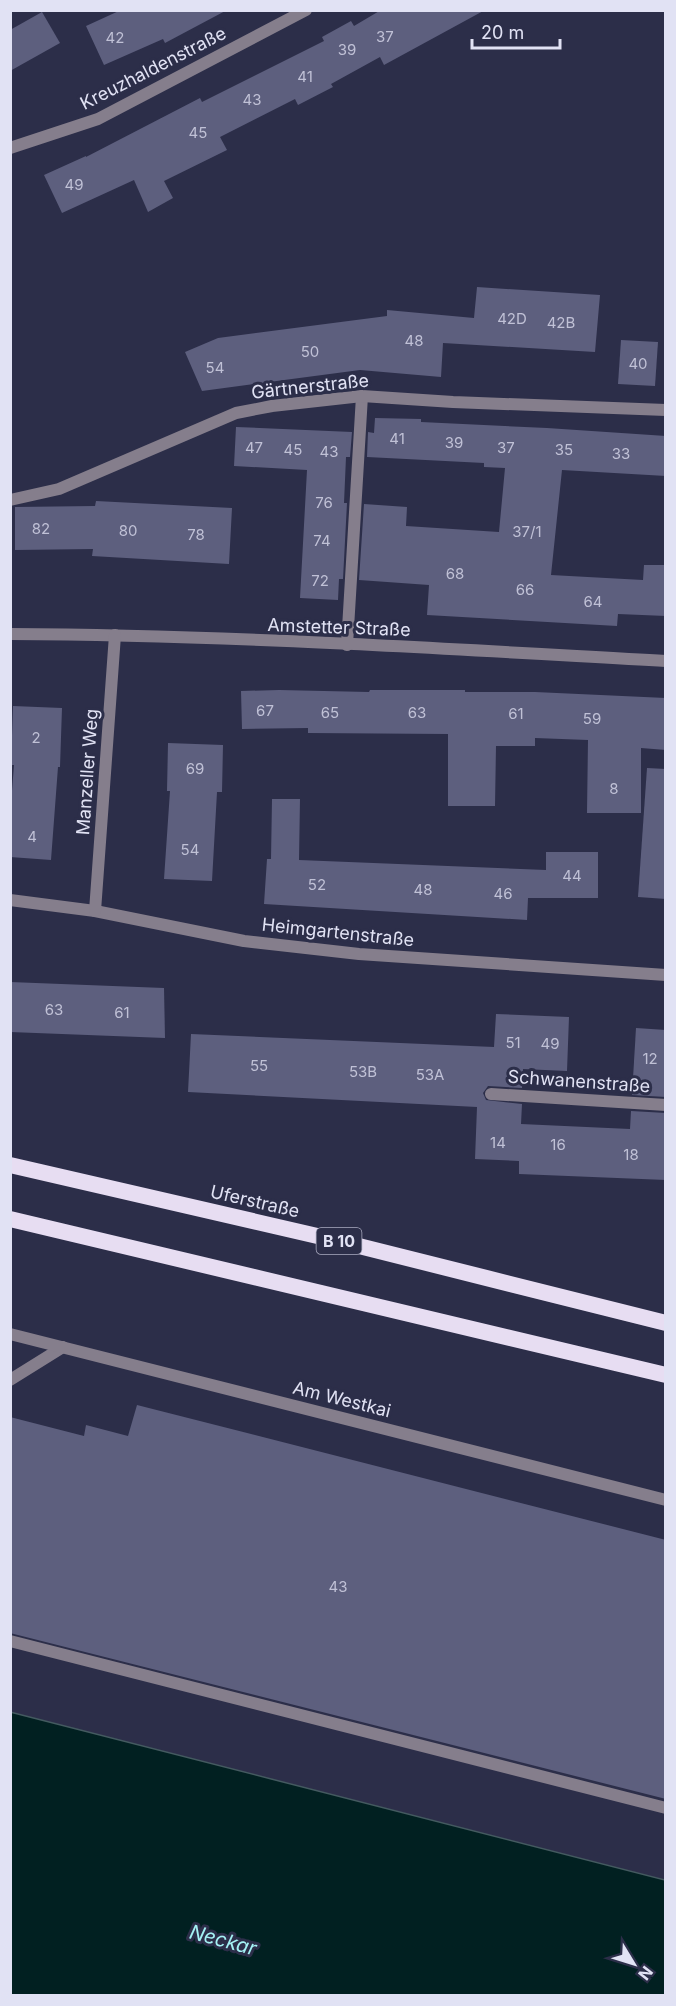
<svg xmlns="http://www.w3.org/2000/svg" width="676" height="2006" viewBox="0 0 676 2006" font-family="Inter,sans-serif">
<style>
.water{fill:#012021;stroke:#445a60;stroke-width:1.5}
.building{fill:#5d5f7e}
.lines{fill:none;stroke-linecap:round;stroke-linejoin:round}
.service{stroke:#857e8c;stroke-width:12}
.minor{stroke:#857e8c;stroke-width:12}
.trunk{stroke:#e7ddf2;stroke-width:16}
.labels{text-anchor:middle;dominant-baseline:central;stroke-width:6;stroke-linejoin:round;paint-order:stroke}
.number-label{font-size:15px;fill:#c0c1d6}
.shield{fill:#2c2e49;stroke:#abacc1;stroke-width:1.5}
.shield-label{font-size:16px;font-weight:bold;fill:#e1e2f4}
.street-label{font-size:18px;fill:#e1e2f4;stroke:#2c2e49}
.water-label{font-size:20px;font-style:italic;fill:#a4f1f4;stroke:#2c2e49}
</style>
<rect width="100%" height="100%" fill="#2c2e49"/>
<path class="water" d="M 10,1712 L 665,1880 L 665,1995 L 11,1995 Z"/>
<g class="building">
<path d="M 121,10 L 227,10 L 165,43 L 163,39 L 104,65 L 86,26 Z"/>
<path d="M 381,10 L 485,10 L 384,65 L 380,57 L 331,84 L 333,87 L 298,105 L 295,99 L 220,137 L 227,150 L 164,181 L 173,198 L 148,212 L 134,180 L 62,213 L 44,175 L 86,156 L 86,157 L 200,98 L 202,102 L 324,41 L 322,37 L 351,21 L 354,26 Z"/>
<path d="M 42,12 L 60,43 L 10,71 L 10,30 Z"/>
<path d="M 477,287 L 600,295 L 595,352 L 443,343 L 441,377 L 360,370 L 202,391 L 185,352 L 218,338 L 387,316 L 387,310 L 474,318 Z"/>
<path d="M 621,340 L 658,342 L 655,386 L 618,384 Z"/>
<path d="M 375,418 L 421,419 L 421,422 L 547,428 L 666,436 L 666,476 L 562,470 L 551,575 L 643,580 L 644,565 L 666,565 L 666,616 L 618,614 L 617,626 L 427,615 L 429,585 L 359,580 L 364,504 L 407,507 L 406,526 L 499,532 L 505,468 L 484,467 L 484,463 L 367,457 L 368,432 L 374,433 Z"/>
<path d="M 236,427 L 352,432 L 350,457 L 346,457 L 344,503 L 347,503 L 343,579 L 339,579 L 338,600 L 300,598 L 307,470 L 234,466 Z"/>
<path d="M 96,501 L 232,508 L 229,564 L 92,556 L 93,549 L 15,550 L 15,507 L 95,506 Z"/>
<path d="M 279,690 L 369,692 L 370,690 L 465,690 L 465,692 L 535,692 L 666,698 L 666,750 L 641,748 L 641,813 L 587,813 L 588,740 L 535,738 L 535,746 L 496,746 L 495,806 L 448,806 L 448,734 L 308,733 L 308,728 L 242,729 L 241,691 Z"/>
<path d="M 13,706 L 62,708 L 60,767 L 58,767 L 51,860 L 10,857 L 10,816 L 14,765 L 11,765 Z"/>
<path d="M 168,743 L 223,745 L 222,792 L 217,792 L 212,881 L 164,879 L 170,791 L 167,791 Z"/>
<path d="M 647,768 L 666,769 L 666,899 L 638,897 Z"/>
<path d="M 272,799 L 300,799 L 299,860 L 546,870 L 546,852 L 598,852 L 598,898 L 528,898 L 527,920 L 264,904 L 267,859 L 271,859 Z"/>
<path d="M 10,982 L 164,988 L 165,1038 L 10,1032 Z"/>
<path d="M 496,1014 L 569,1017 L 567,1071 L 523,1069 L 522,1088 L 488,1086 L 483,1093 L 486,1100 L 522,1104 L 521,1124 L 630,1129 L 631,1111 L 666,1113 L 666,1180 L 519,1174 L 519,1161 L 475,1159 L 477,1107 L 188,1092 L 191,1034 L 494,1047 Z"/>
<path d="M 636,1028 L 666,1030 L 666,1097 L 632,1095 Z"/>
<path d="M 137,1405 L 666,1540 L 666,1799 L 10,1633 L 10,1417 L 84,1436 L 86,1425 L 128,1436 Z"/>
</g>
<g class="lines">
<g class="service">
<path d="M 347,645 L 362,396"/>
<path d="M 491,1094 L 666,1105"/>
<path d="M 10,1380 L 63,1347"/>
<path d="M 10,1641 L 666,1808"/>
</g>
<g class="minor">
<path d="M 10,148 L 98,119 L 306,10"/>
<path d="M 10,500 L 59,489 L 236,413 L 272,406 L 362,396 L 453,402 L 666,410"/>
<path d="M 10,634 C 229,635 447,649 666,661"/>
<path d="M 10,900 L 95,911 L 244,941 L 359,954 L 666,975"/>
<path d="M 95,911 L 115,635"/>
<path d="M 10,1334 L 666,1500"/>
</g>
<g class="trunk">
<path d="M 10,1165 L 339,1241 L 666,1323"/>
<path d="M 10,1219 L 666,1375"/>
</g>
</g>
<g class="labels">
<g class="number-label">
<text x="385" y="36">37</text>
<text x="115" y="37">42</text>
<text x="347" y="49">39</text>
<text x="305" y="76">41</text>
<text x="252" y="99">43</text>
<text x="198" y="132">45</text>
<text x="74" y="184">49</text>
<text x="512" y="318">42D</text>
<text x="561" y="322">42B</text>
<text x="414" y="340">48</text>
<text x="310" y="351">50</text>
<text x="638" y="363">40</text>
<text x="215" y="367">54</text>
<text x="397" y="438">41</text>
<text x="454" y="442">39</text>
<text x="254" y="447">47</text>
<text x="506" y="447">37</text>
<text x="293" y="449">45</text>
<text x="564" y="449">35</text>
<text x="329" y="451">43</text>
<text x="621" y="453">33</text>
<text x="324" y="502">76</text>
<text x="41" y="528">82</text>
<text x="128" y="530">80</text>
<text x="527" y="531">37/1</text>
<text x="196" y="534">78</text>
<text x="322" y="540">74</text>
<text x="455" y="573">68</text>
<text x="320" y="580">72</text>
<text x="525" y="589">66</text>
<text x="593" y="601">64</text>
<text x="265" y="710">67</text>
<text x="330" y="712">65</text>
<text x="417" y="712">63</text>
<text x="516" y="713">61</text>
<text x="592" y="718">59</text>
<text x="36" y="737">2</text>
<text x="195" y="768">69</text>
<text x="614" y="788">8</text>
<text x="32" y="836">4</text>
<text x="190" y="849">54</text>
<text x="572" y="875">44</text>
<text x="317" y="884">52</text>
<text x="423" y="889">48</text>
<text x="503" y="893">46</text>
<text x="54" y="1009">63</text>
<text x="122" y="1012">61</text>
<text x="513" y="1042">51</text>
<text x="550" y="1043">49</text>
<text x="650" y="1058">12</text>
<text x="259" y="1065">55</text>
<text x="363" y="1071">53B</text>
<text x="430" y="1074">53A</text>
<text x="498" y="1142">14</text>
<text x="558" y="1144">16</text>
<text x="631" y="1154">18</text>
<text x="338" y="1586">43</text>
</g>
<rect class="shield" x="316.5" y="1228" width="45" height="26" rx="4.5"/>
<g class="shield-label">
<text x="339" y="1241">B 10</text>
</g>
<g class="street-label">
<text transform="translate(153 68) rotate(-27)">Kreuzhaldenstraße</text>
<text transform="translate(310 386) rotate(-6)">Gärtnerstraße</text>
<text transform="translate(339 627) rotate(2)">Amstetter Straße</text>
<text transform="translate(87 772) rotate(-86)">Manzeller Weg</text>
<text transform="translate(338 932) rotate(6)">Heimgartenstraße</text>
<text transform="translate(579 1081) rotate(4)">Schwanenstraße</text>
<text transform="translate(255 1201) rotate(13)">Uferstraße</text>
<text transform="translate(342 1399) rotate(14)">Am Westkai</text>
</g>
<g class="water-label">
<text transform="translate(223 1940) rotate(15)">Neckar</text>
</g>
</g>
<rect width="676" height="2006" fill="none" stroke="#e1e2f4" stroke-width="24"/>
<g transform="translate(634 1964) rotate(128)" stroke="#2c2e49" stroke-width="4.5" paint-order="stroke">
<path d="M0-4.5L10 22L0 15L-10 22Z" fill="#e1e2f4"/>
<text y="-9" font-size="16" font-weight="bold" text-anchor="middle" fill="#e1e2f4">N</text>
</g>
<path d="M472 39v9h88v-9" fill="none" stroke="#e1e2f4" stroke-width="3"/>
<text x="481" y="39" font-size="18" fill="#e1e2f4" stroke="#2c2e49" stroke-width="4.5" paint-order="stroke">20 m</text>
</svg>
